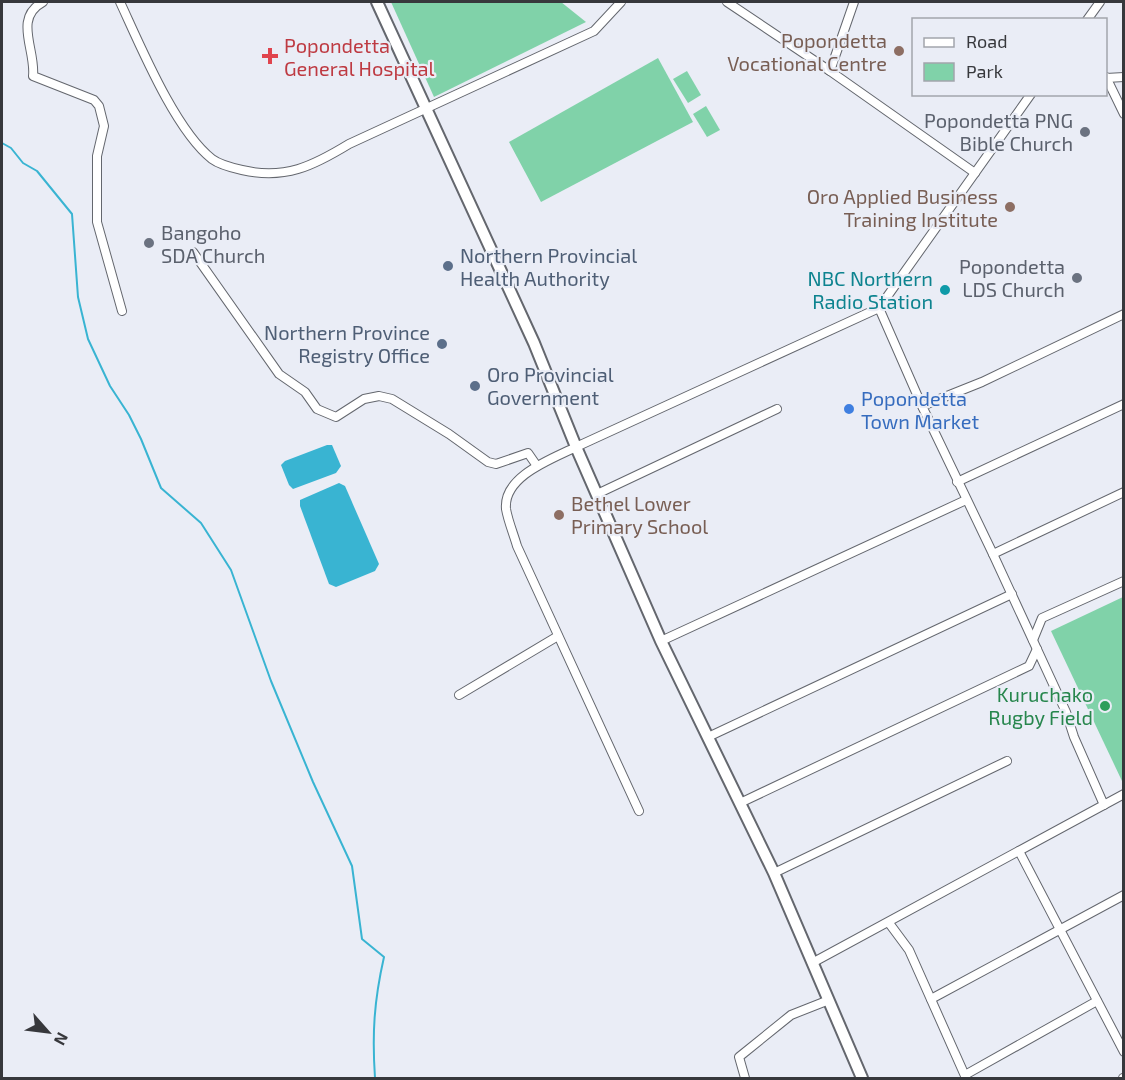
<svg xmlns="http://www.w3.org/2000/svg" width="1125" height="1080" viewBox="0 0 1125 1080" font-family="'Exo 2',sans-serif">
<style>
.green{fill:#80d2a9}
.water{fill:#39b4d2}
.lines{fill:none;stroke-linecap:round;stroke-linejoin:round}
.stream{stroke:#39b4d2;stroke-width:2}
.minor-casing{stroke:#64676e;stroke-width:10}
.secondary-casing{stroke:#64676e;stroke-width:14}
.minor{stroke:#fff;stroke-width:8}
.secondary{stroke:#fff;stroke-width:10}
.education-dot{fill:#8d6e63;stroke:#eaedf6;stroke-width:2}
.health-dot{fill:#e0444e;stroke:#eaedf6;stroke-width:2}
.worship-dot{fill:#6b7280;stroke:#eaedf6;stroke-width:2}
.service-dot{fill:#5c6f8a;stroke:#eaedf6;stroke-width:2}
.culture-dot{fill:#0f9aa8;stroke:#eaedf6;stroke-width:2}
.shop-dot{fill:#3f7fe0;stroke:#eaedf6;stroke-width:2}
.leisure-dot{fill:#2e9e5b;stroke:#eaedf6;stroke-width:2}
.labels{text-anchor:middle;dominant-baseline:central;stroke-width:4.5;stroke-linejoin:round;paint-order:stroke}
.education-label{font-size:20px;fill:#785e54;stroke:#eaedf6;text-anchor:end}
.health-label{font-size:20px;fill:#be3a42;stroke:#eaedf6;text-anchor:start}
.worship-label{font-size:20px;fill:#5b616d;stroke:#eaedf6;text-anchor:end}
.service-label{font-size:20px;fill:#4e5e75;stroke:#eaedf6;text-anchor:start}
.culture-label{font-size:20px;fill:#0d838f;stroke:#eaedf6;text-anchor:end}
.shop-label{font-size:20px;fill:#366cbe;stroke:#eaedf6;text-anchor:start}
.leisure-label{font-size:20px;fill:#27864d;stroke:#eaedf6;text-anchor:end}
</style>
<rect width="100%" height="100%" fill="#eaedf6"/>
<g class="green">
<path d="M 391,2 L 561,2 L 586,22 L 434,97 Z"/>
<path d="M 658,58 L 693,122 L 541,202 L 509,142 Z"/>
<path d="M 687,71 L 701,95 L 688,103 L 673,79 Z"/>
<path d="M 706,106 L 720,130 L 707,137 L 693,114 Z"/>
<path d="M 1123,597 L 1124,780 L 1122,781 L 1051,631 Z"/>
</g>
<g class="water">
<path d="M 327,445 L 332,445 L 341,466 L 336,473 L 293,489 L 289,485 L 281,465 L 285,461 Z"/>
<path d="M 339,483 L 345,486 L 379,564 L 375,571 L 336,587 L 329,584 L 300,506 L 300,500 Z"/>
</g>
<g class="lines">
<path class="stream" d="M 2,143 L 11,148 L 23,163 L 37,171 L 72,214 L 78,297 L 88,339 L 110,386 L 129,415 L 141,439 L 161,488 L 201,523 L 231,570 L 271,681 L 313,782 L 352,866 L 362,939 L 384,957 C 374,1001 372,1034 375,1078"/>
<defs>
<g id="minor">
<path d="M 43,2 C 13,18 36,50 33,76 L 94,100 L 99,106 L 104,126 L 97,156 L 97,222 L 122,311"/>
<path d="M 120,2 C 140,45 175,130 212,159 C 220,165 233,168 242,170 C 285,180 313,166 349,144 L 594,31 L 621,2"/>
<path d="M 727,2 L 830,71 L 975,173"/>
<path d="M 1087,20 L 1100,2"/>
<path d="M 830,71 L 854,2"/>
<path d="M 1106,77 L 1124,114"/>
<path d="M 1106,78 L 1124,77"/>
<path d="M 193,252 L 279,374 L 305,392 L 317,409 L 336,417 L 364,399 L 379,396 L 392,399 L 449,434 L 488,462 L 496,464 L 528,453 L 537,466"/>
<path d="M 879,308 L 922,406 L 993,554 L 1066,712 L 1074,737 L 1104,805"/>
<path d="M 922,406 L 982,382 L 1124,314"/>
<path d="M 957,482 L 1124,404"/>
<path d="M 597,494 L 777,409"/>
<path d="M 993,554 L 1124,492"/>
<path d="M 1033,640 L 1042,618 L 1124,581"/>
<path d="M 661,641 L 966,500"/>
<path d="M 459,695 L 558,636"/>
<path d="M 708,737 L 1012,594"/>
<path d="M 740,803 L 1029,666 L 1037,649"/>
<path d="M 639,811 L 517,546 C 514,535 508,521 506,509 C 503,476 552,459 576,447 L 879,308 L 1031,94"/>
<path d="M 1019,851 L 1124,1052"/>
<path d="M 774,873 L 1007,761"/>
<path d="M 889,923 L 909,950 L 966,1078"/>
<path d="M 812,963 L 1124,794"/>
<path d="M 931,999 L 1124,895"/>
<path d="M 965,1075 L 1097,1001"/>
<path d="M 745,1078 L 739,1057 L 791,1015 L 829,1000"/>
<path d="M 1123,1078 L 1124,1078"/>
</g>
<path id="secondary" d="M 377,2 L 534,343 L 576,447 L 661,641 L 774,873 L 862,1078"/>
</defs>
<use href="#minor" class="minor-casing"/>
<use href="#secondary" class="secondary-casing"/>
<use href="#minor" class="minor"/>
<use href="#secondary" class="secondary"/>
</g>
<g class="education-dot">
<circle cx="899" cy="51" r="6"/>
<circle cx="1010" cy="207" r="6"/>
<circle cx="559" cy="515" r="6"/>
</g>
<path class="health-dot" d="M267 47h6v6h6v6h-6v6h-6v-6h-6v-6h6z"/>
<g class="worship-dot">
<circle cx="1085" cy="132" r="6"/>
<circle cx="149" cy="243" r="6"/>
<circle cx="1077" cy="278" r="6"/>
</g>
<g class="service-dot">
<circle cx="448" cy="266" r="6"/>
<circle cx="442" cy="344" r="6"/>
<circle cx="475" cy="386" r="6"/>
</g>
<circle class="culture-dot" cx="945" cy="290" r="6"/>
<circle class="shop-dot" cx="849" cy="409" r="6"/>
<circle class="leisure-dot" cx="1105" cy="706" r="6"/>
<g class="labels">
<g class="education-label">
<text x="887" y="40">Popondetta<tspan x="887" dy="23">Vocational Centre</tspan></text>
<text x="998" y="196">Oro Applied Business<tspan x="998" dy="23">Training Institute</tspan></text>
<text x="571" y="503" text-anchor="start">Bethel Lower<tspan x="571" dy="23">Primary School</tspan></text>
</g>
<g class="health-label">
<text x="284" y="45">Popondetta<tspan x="284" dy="23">General Hospital</tspan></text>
</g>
<g class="worship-label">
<text x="1073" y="120">Popondetta PNG<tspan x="1073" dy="23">Bible Church</tspan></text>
<text x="161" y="232" text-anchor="start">Bangoho<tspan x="161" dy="23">SDA Church</tspan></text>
<text x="1065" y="266">Popondetta<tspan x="1065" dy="23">LDS Church</tspan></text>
</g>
<g class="service-label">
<text x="460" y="255">Northern Provincial<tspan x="460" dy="23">Health Authority</tspan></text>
<text x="430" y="332" text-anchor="end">Northern Province<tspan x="430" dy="23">Registry Office</tspan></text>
<text x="487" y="374">Oro Provincial<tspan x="487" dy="23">Government</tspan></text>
</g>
<g class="culture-label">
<text x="933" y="278">NBC Northern<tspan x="933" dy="23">Radio Station</tspan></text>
</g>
<g class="shop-label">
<text x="861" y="398">Popondetta<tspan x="861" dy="23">Town Market</tspan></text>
</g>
<g class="leisure-label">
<text x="1093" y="694">Kuruchako<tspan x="1093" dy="23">Rugby Field</tspan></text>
</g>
</g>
<rect width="1125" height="1080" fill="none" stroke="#37383c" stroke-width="6"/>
<rect x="912" y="18" width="195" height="78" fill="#eaedf6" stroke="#a2a5ac" stroke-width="1.5"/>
<rect x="924" y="38" width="30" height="9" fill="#ffffff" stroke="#a2a5ac" stroke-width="1.5"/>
<text x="966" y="48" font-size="18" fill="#37383c">Road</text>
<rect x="924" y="63" width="30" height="18" fill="#80d2a9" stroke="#a2a5ac" stroke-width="1.5"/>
<text x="966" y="78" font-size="18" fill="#37383c">Park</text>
<g transform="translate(48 1032) rotate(118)" stroke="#eaedf6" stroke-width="4.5" paint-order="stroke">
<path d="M0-4.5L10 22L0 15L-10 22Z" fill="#37383c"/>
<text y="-9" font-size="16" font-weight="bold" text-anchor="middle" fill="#37383c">N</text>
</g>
</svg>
